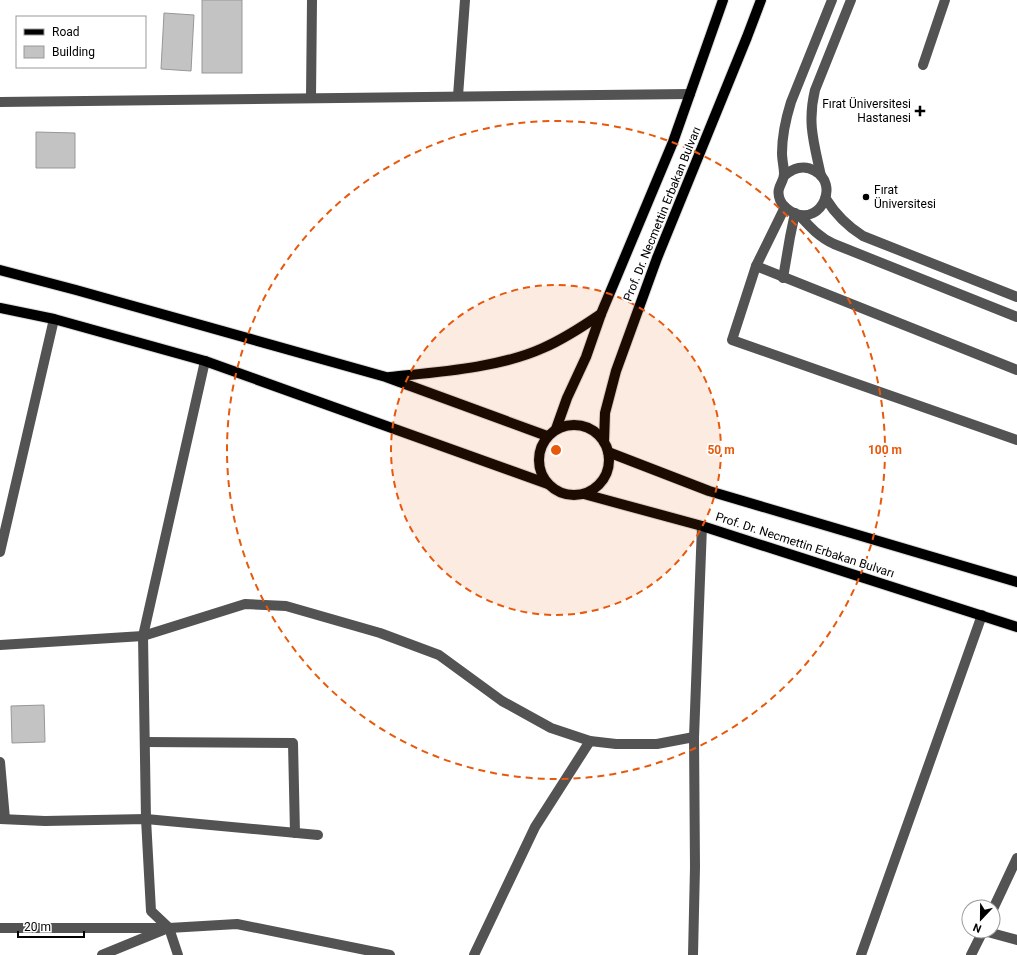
<svg xmlns="http://www.w3.org/2000/svg" width="1017" height="955" viewBox="0 0 1017 955" font-family="Roboto,sans-serif">
<style>
.building{fill:#c3c3c3;stroke:#979797}
.lines{fill:none;stroke-linecap:round;stroke-linejoin:round}
.major-casing{stroke:#dbdbdb;stroke-width:12}
.minor{stroke:#535353;stroke-width:10}
.major{stroke:#000;stroke-width:10}
.ring{fill:none;stroke:#e8590c;stroke-width:2;stroke-dasharray:7 5}
.poi-dot{fill:#000;stroke:#fff;stroke-width:1.5}
.labels{text-anchor:middle;dominant-baseline:central;stroke-width:3.5;stroke-linejoin:round;paint-order:stroke}
.poi-label{font-size:12px;fill:#000;stroke:#fff;text-anchor:end}
.street-label{font-size:12px;fill:#000;stroke:#fff}
.centre{fill:#e8590c;stroke:#fff;stroke-width:2}
.ring-label{font-size:12px;text-anchor:middle;font-weight:bold;fill:#e8590c;stroke:#fff;stroke-width:3.5;stroke-linejoin:round;paint-order:stroke}
</style>
<rect width="100%" height="100%" fill="#fff"/>
<g class="building">
<rect x="202" y="0" width="40" height="73"/>
<path d="M 164,13 L 194,15 L 191,71 L 161,69 Z"/>
<path d="M 36,132 L 75,133 L 75,168 L 36,168 Z"/>
<path d="M 44,705 L 45,742 L 12,743 L 11,706 Z"/>
</g>
<g class="lines">
<defs>
<g id="major">
<path d="M 0,270 L 76,290 L 386,377 L 547,436"/>
<path d="M 0,308 L 54,319 L 205,361 L 548,484"/>
<path d="M 390,377 C 438,372 499,368 543,348 C 564,339 582,327 601,314"/>
<circle cx="574" cy="460" r="35"/>
<path d="M 556,429 L 567,398 L 586,357 L 601,314 L 673,142 L 723,0"/>
<path d="M 604,442 L 605,413 L 616,371 L 657,258 L 747,37 L 761,0"/>
<path d="M 608,452 L 709,491 L 1017,582"/>
<path d="M 584,494 L 702,526 L 1017,627"/>
</g>
</defs>
<use href="#major" class="major-casing"/>
<g class="minor">
<path d="M 923,65 L 945,0"/>
<path d="M 458,96 L 465,0"/>
<path d="M 311,98 L 312,0"/>
<path d="M 0,102 L 690,94"/>
<path d="M 784,176 C 793,168 804,164 815,171 C 839,184 822,223 796,214 C 789,211 783,207 780,200 C 775,187 784,183 784,174 C 784,167 782,160 782,153 C 782,135 786,118 791,102 L 832,0"/>
<path d="M 821,176 C 814,143 807,123 815,90 L 851,0"/>
<path d="M 826,199 C 836,215 847,226 863,236 L 1017,297"/>
<path d="M 785,207 L 756,266 L 732,340 L 1017,440"/>
<path d="M 799,215 C 810,227 819,237 834,244 L 1017,317"/>
<path d="M 756,266 L 1017,370"/>
<path d="M 783,278 L 790,237 L 795,213"/>
<path d="M 0,552 L 54,319"/>
<path d="M 0,645 L 143,636 L 245,604 L 286,606 L 380,633 L 439,655 L 502,701 L 551,728 L 590,741 L 616,744 L 657,744 L 694,737"/>
<path d="M 145,742 L 293,743 L 295,833"/>
<path d="M 0,762 L 5,819"/>
<path d="M 0,819 L 45,821 L 146,819 L 318,835"/>
<path d="M 993,909 L 1017,858"/>
<path d="M 0,928 L 169,928 L 237,924 L 390,955"/>
<path d="M 984,931 L 1017,940"/>
<path d="M 102,955 L 163,930"/>
<path d="M 178,955 L 169,928 L 151,911 L 146,819 L 143,636 L 205,361"/>
<path d="M 474,955 L 535,827 L 590,741"/>
<path d="M 693,955 L 695,867 L 694,737 L 702,526"/>
<path d="M 861,955 L 982,615"/>
<path d="M 971,955 L 983,931"/>
</g>
<use href="#major" class="major"/>
</g>
<circle cx="556" cy="450" r="165" fill="#e8590c" fill-opacity=".12"/>
<g class="ring">
<circle cx="556" cy="450" r="165"/>
<circle cx="556" cy="450" r="329"/>
</g>
<g class="poi-dot">
<path d="M918 105h4v4h4v4h-4v4h-4v-4h-4v-4h4z"/>
<circle cx="866" cy="197" r="4"/>
</g>
<g class="labels">
<g class="poi-label">
<text x="911" y="104">Fırat Üniversitesi<tspan x="911" dy="14">Hastanesi</tspan></text>
<text x="874" y="190" text-anchor="start">Fırat<tspan x="874" dy="14">Üniversitesi</tspan></text>
</g>
<g class="street-label">
<text transform="translate(662 214) rotate(-68)">Prof. Dr. Necmettin Erbakan Bulvarı</text>
<text transform="translate(805 545) rotate(18)">Prof. Dr. Necmettin Erbakan Bulvarı</text>
</g>
</g>
<circle cx="556" cy="450" r="6" class="centre"/>
<g class="ring-label">
<text x="721" y="454">50 m</text>
<text x="885" y="454">100 m</text>
</g>
<rect x="16" y="16" width="130" height="52" fill="#ffffff" stroke="#999999"/>
<rect x="24" y="29" width="20" height="6" fill="#000000" stroke="#999999"/>
<text x="52" y="36" font-size="12" fill="#000000">Road</text>
<rect x="24" y="46" width="20" height="12" fill="#c3c3c3" stroke="#999999"/>
<text x="52" y="56" font-size="12" fill="#000000">Building</text>
<g transform="translate(981 919) rotate(202)"><circle r="19" fill="#ffffff" stroke="#999999"/>
<path d="M0-3L7 15L0 10L-7 15Z" fill="#000000"/>
<text y="-6" font-size="11" font-weight="bold" text-anchor="middle" fill="#000000">N</text>
</g>
<path d="M18 931v6h66v-6" fill="none" stroke="#000000" stroke-width="2"/>
<text x="24" y="931" font-size="12" fill="#000000" stroke="#ffffff" stroke-width="3" paint-order="stroke">20 m</text>
</svg>
